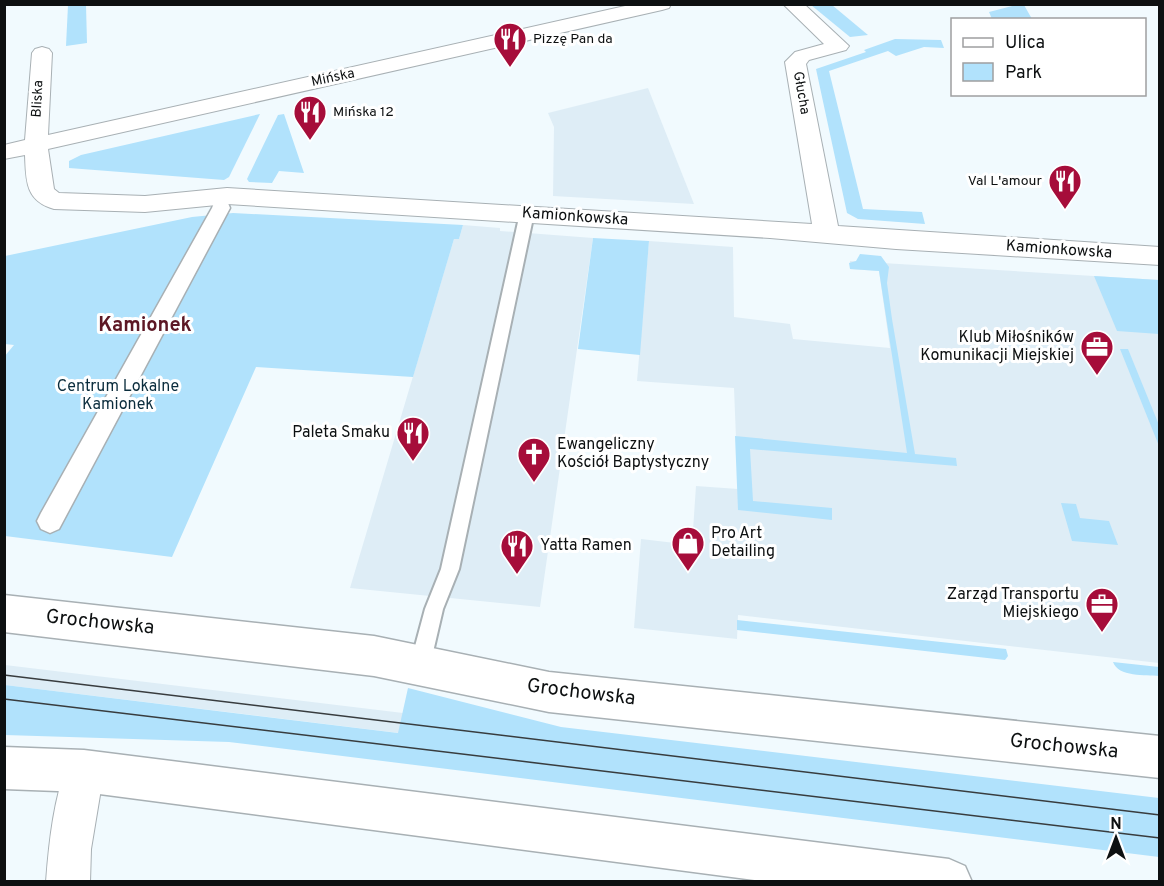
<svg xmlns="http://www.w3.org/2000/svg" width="1164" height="886" viewBox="0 0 1164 886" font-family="Overpass,sans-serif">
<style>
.built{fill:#deedf6}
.green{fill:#b1e2fc}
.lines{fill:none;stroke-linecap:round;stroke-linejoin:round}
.service-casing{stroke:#a8b0b4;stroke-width:4}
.pedestrian-casing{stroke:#a8b0b4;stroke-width:3}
.minor-casing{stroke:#a8b0b4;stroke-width:2}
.secondary-casing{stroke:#a8b0b4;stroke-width:3}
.service{fill:#fff;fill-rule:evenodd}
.pedestrian{fill:#fff;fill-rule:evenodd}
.minor{fill:#fff;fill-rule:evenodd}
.secondary{fill:#fff;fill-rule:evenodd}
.tram{stroke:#383c3e;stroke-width:1.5}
.labels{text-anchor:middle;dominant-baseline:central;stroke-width:6;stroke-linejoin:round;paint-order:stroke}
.far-poi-label{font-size:14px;fill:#0d1011;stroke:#fff;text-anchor:start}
.far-street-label{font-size:14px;fill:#0d1011;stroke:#fff}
.street-label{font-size:16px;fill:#0d1011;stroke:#fff}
.poi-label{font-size:16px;fill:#0d1011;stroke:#fff;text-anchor:end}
.park-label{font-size:16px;fill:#0b2d3d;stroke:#fff}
.quarter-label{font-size:20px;font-weight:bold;fill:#5d1825;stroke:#fff}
.near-street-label{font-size:20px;fill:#0d1011;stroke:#fff}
</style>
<rect width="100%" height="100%" fill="#f1fafe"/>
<g class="built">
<path d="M 648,88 L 694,204 L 553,196 L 554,127 L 548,113 Z"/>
<path d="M 463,225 L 500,228 L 500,231 L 593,238 L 540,607 L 350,588 L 450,252 L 454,239 L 459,239 Z"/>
<path d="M 649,241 L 733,247 L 734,317 L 790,324 L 793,339 L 890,348 L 879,271 L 850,269 L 850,261 L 1159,280 L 1159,663 L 738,615 L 737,639 L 634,628 L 641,539 L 692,545 L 696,486 L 738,489 L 734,388 L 637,381 Z"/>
<path d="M 5,665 L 403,713 L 399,733 L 5,685 Z"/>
</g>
<g class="green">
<path d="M 1020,4 L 1024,5 L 1032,19 L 992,19 L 989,12 Z"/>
<path d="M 68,5 L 86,5 L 87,43 L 66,46 Z"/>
<path d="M 811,5 L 832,5 L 868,35 L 850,37 Z"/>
<path d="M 895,39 L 941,40 L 944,48 L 924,47 L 896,56 L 888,51 L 829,71 L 863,209 L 922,212 L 925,224 L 858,219 L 847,213 L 816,69 L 866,52 L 864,50 Z"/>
<path d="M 260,114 L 229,177 L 224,180 L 69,168 L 69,161 L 81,155 Z"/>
<path d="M 284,114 L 304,173 L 279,171 L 272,183 L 249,182 L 247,179 L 278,115 Z"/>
<path d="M 233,213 L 463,225 L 459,239 L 454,239 L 413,377 L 256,367 L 172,557 L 5,536 L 4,357 L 14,345 L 5,344 L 5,256 L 192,217 Z"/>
<path d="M 593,238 L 649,241 L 640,355 L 578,349 Z"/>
<path d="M 860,254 L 881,256 L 889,267 L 887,283 L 892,319 L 915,454 L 956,458 L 957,466 L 750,449 L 753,501 L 832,508 L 832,520 L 738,510 L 735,436 L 907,453 L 879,271 L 850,269 L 849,263 L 856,261 Z"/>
<path d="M 1094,276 L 1159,280 L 1159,334 L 1117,331 Z"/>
<path d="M 1120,349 L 1128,349 L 1159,425 L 1159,446 Z"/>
<path d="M 1061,503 L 1076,504 L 1080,518 L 1109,521 L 1118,545 L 1072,541 Z"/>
<path d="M 737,620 L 1006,649 L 1008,656 L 1005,660 L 737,630 Z"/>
<path d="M 1113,662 L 1159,667 L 1159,676 C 1146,675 1118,677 1113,662 Z"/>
<path d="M 5,685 L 398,733 L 408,688 L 561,727 L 1159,798 L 1159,857 L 229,742 L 5,735 Z"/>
</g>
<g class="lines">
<defs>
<path id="service" d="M 527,209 L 534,213 L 459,569 L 443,609 L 430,665 L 427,672 L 420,675 L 413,672 L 410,665 L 425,609 L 441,569 L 520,213 Z"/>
<path id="pedestrian" d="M 221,202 L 228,203 L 230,208 L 59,529 L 50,533 L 41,529 L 37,521 L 41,513 L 212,208 L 214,203 Z"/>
<g id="minor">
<path d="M 634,4 L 671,4 L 669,8 L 662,10 L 48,149 L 54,189 L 59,193 L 145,196 L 227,188 L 812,224 L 785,62 L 795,52 L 824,44 L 783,4 L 804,4 L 849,46 L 846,50 L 809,60 L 806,64 L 838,226 L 1160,247 L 1160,265 L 896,249 L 770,238 L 227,204 L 145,212 L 54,209 C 25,201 26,180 25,155 L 4,159 L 4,145 L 25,140 L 32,53 L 35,49 L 42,47 L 49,49 L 52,53 L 48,135 Z"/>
<path d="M 84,751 L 98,757 L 104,771 L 91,849 L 90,882 L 46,882 C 49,841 54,795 70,757 Z"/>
</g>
<g id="secondary">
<path d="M 4,595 L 374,636 L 549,672 L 1160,736 L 1160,778 L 549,712 L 374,676 L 4,632 Z"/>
<path d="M 4,747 L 84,750 L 949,859 L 965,866 L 972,882 L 769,882 L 84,792 L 4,789 Z"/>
</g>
</defs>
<use href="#service" class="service-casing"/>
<use href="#pedestrian" class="pedestrian-casing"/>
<use href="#minor" class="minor-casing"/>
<use href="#secondary" class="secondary-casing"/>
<use href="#service" class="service"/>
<use href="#pedestrian" class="pedestrian"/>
<use href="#minor" class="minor"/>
<use href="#secondary" class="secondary"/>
<g class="tram">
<path d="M 4,675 L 1160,815"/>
<path d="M 4,699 L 1160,838"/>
</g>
</g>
<defs>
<symbol id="restaurant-pin" viewBox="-11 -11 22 30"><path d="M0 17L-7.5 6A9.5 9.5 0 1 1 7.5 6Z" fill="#a60d3a" stroke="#fff"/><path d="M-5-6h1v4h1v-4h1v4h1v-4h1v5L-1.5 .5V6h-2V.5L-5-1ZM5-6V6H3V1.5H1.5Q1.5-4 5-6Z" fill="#fff"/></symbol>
<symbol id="office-pin" viewBox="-11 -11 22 30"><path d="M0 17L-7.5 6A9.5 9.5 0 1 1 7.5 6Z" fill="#a60d3a" stroke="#fff"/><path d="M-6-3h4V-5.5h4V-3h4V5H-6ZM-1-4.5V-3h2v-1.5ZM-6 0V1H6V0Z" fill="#fff"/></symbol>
<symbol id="church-pin" viewBox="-11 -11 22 30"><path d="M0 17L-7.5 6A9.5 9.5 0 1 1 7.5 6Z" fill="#a60d3a" stroke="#fff"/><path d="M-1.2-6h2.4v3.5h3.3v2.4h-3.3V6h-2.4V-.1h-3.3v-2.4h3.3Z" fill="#fff"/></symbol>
<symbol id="shop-pin" viewBox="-11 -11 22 30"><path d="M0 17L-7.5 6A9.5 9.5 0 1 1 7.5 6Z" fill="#a60d3a" stroke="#fff"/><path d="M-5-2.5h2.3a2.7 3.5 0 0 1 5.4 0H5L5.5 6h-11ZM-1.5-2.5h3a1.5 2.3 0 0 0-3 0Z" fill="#fff"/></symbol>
</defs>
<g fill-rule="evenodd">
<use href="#restaurant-pin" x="491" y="20" width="38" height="52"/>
<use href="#restaurant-pin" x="291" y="93" width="38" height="52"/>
<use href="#restaurant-pin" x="1046" y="162" width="38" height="52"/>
<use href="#office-pin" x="1078" y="328" width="38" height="52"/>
<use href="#restaurant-pin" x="394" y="414" width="38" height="52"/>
<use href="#church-pin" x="515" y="435" width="38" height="52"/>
<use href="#shop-pin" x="669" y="524" width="38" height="52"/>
<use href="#restaurant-pin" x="498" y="527" width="38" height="52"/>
<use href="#office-pin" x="1083" y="585" width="38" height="52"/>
</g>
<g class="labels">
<g class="far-poi-label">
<text x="533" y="39">Pizzę Pan da</text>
<text x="333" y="112">Mińska 12</text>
<text x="1042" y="181" text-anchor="end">Val L'amour</text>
</g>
<g class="far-street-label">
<text transform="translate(333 78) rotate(-12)">Mińska</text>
<text transform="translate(801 93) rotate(80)">Głucha</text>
<text transform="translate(38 99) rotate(-87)">Bliska</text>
</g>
<g class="street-label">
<text transform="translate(575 217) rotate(4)">Kamionkowska</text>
<text transform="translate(1059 250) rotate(4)">Kamionkowska</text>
</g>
<g class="poi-label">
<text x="1074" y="338">Klub Miłośników<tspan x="1074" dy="18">Komunikacji Miejskiej</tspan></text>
<text x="390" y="433">Paleta Smaku</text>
<text x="557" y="445" text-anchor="start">Ewangeliczny<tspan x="557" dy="18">Kościół Baptystyczny</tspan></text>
<text x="711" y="534" text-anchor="start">Pro Art<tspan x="711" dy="18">Detailing</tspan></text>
<text x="540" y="546" text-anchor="start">Yatta Ramen</text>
<text x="1079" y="595">Zarząd Transportu<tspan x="1079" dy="18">Miejskiego</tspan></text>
</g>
<g class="park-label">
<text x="118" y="387">Centrum Lokalne<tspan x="118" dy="18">Kamionek</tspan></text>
</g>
<g class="quarter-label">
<text x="145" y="326">Kamionek</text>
</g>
<g class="near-street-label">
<text transform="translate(100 623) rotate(6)">Grochowska</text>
<text transform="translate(581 693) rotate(7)">Grochowska</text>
<text transform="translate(1064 747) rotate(6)">Grochowska</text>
</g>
</g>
<rect width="1164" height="886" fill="none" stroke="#0d1011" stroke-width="12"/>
<rect x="951" y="18" width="195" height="78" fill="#ffffff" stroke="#9e9fa0" stroke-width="1.5"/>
<rect x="963" y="38" width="30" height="9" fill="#ffffff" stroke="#9e9fa0" stroke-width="1.5"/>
<text x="1005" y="48" font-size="18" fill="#0d1011">Ulica</text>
<rect x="963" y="63" width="30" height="18" fill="#b1e2fc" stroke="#9e9fa0" stroke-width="1.5"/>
<text x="1005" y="78" font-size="18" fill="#0d1011">Park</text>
<g transform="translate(1116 838)" stroke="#ffffff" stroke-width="4.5" paint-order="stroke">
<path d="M0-4.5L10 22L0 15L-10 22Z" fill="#0d1011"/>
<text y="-9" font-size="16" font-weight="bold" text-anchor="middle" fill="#0d1011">N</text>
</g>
</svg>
